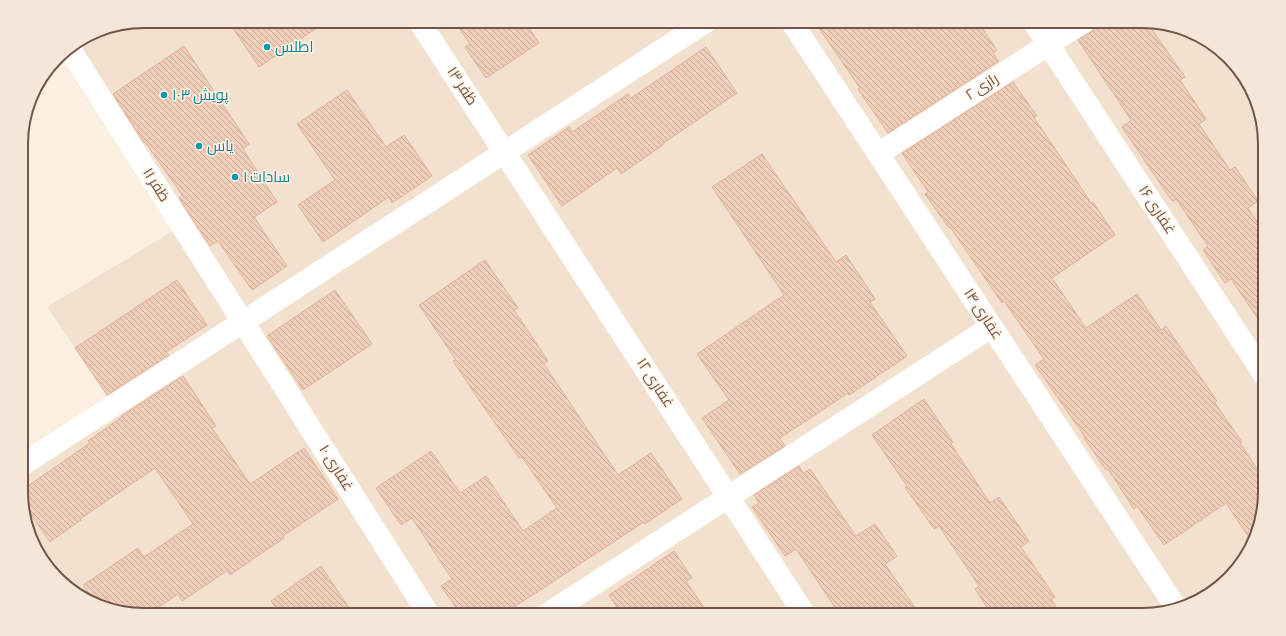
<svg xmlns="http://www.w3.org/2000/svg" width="1286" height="636" viewBox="0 0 1286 636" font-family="'Alegreya Sans',Cairo,sans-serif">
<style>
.residential{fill:#f3e1cf}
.building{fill:url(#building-back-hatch);stroke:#e2b299}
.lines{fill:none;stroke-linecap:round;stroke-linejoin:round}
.street{stroke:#fff;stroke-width:22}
.culture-dot{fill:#0f9aa8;stroke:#fff4e6;stroke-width:1.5}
.labels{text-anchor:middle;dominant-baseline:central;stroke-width:3;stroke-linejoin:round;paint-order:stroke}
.culture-label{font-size:15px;fill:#0d838f;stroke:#fff4e6;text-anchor:start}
.street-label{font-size:15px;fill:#715548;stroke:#fff4e6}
.rim{fill:none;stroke:#715548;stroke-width:2}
</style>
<defs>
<pattern id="building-back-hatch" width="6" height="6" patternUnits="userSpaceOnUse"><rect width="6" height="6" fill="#f0cdb8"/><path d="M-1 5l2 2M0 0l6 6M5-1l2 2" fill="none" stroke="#c7a998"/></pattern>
</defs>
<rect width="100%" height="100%" fill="#fbf0e0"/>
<path class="residential" d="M 144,21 L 1142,21 L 1196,34 L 1244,75 L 1264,128 L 1265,492 L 1252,546 L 1210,594 L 1150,615 L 144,615 L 90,602 L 46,567 L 22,508 L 22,455 L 109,397 L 47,307 L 188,222 L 72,46 L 97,30 Z"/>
<g class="building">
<path d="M 228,21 L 327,21 L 259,67 Z"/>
<path d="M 454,21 L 524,21 L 539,43 L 486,78 L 465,47 L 470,44 Z"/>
<path d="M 814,21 L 977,21 L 997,50 L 993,53 L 999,61 L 888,133 L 858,89 L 860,88 Z"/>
<path d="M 1097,21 L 1142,21 L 1147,22 L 1185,77 L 1180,80 L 1206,119 L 1199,124 L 1230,170 L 1235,167 L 1258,201 L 1248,208 L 1264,232 L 1265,329 L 1231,279 L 1225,283 L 1203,250 L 1208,246 L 1176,199 L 1172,201 L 1122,127 L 1131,120 L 1078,40 L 1092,31 L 1096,27 Z"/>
<path d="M 184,46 L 249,144 L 243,149 L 277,202 L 254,217 L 287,266 L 252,290 L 218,241 L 210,246 L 179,198 L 182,195 L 145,142 L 144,143 L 113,94 Z"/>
<path d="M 706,47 L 737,93 L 662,144 L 663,145 L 621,174 L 617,168 L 562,206 L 528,155 L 569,127 L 572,132 L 628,94 L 631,98 Z"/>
<path d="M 1013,82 L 1037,116 L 1034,118 L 1062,159 L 1091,203 L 1093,202 L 1115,235 L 1052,278 L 1086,328 L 1137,294 L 1161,330 L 1166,326 L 1217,401 L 1215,403 L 1242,442 L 1240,443 L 1265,481 L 1265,492 L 1253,544 L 1226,503 L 1164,545 L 1137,506 L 1134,509 L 1108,469 L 1106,470 L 1084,438 L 1085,437 L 1035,365 L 1044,359 L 1004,301 L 1002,303 L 950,227 L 949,228 L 925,194 L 928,192 L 902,153 Z"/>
<path d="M 347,90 L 386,147 L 404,135 L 432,176 L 392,203 L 389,197 L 323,242 L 298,205 L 335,180 L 297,124 Z"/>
<path d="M 762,154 L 836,262 L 846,255 L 875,299 L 870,302 L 907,356 L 849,395 L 848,393 L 780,438 L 785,446 L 740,474 L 702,418 L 729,400 L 697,354 L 784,295 L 712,187 Z"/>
<path d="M 485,260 L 518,308 L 514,310 L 548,361 L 544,364 L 618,475 L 651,453 L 682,499 L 645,524 L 644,522 L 502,615 L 461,615 L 441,586 L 452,579 L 412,518 L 401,525 L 376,488 L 431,451 L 460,493 L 486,476 L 523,531 L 557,508 L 522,457 L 519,458 L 477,397 L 453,361 L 456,360 L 419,305 Z"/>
<path d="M 177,280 L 207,325 L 166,352 L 169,355 L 107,395 L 75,348 Z"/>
<path d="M 335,290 L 372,344 L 303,390 L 267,336 Z"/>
<path d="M 183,376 L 216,426 L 212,428 L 250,484 L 304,448 L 338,499 L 283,536 L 284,538 L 230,575 L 227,571 L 182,601 L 178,594 L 147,615 L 96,604 L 83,585 L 138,548 L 144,557 L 193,524 L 155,468 L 80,519 L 81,520 L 50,542 L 22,501 L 22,490 L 90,443 L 88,441 L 122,417 L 121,416 Z"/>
<path d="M 924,399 L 953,442 L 951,444 L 990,503 L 999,497 L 1029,541 L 1021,547 L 1055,597 L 1051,599 L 1061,615 L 992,615 L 975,589 L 979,586 L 939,526 L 934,529 L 905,487 L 907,486 L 872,435 Z"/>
<path d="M 799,466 L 803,473 L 810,469 L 856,536 L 875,524 L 897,556 L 885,564 L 920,615 L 840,615 L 796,549 L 785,556 L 752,507 L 759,503 L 754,495 Z"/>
<path d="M 674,551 L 692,578 L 686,581 L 709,615 L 622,615 L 609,595 Z"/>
<path d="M 321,566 L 354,615 L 281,615 L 271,601 Z"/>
</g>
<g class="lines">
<g class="street">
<path d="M 419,21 L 805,615"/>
<path d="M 791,21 L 1175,606"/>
<path d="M 1033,21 L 1265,376"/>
<path d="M 69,48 L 429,615"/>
<path d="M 878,154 L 1085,21"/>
<path d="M 22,465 L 707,21"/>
<path d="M 546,615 L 991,327"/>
</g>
</g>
<g class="culture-dot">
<circle cx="267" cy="47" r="4"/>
<circle cx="164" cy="95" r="4"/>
<circle cx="199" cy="146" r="4"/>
<circle cx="235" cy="177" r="4"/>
</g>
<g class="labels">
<g class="culture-label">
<text x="275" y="47">اطلس</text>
<text x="172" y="95">پویش ۱۰۳</text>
<text x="207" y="146">یاس</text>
<text x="243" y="177">سادات ۱</text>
</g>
<g class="street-label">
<text transform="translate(462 86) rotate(57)">ظفر ۱۳</text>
<text transform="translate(982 87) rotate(-33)">رازی ۲</text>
<text transform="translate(156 185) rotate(58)">ظفر ۱۱</text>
<text transform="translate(1157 210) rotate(57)">غفاری ۱۶</text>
<text transform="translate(983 314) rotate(57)">غفاری ۱۴</text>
<text transform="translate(655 383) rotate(57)">غفاری ۱۲</text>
<text transform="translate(336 468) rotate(58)">غفاری ۱۰</text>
</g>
</g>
<path d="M0 0H1286V636H0ZM144 28H1142A116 116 0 0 1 1258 144V492A116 116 0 0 1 1142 608H144A116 116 0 0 1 28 492V144A116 116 0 0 1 144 28Z" fill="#f4e7d9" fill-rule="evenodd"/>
<path class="rim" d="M144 28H1142A116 116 0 0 1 1258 144V492A116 116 0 0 1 1142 608H144A116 116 0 0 1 28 492V144A116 116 0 0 1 144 28Z"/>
</svg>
